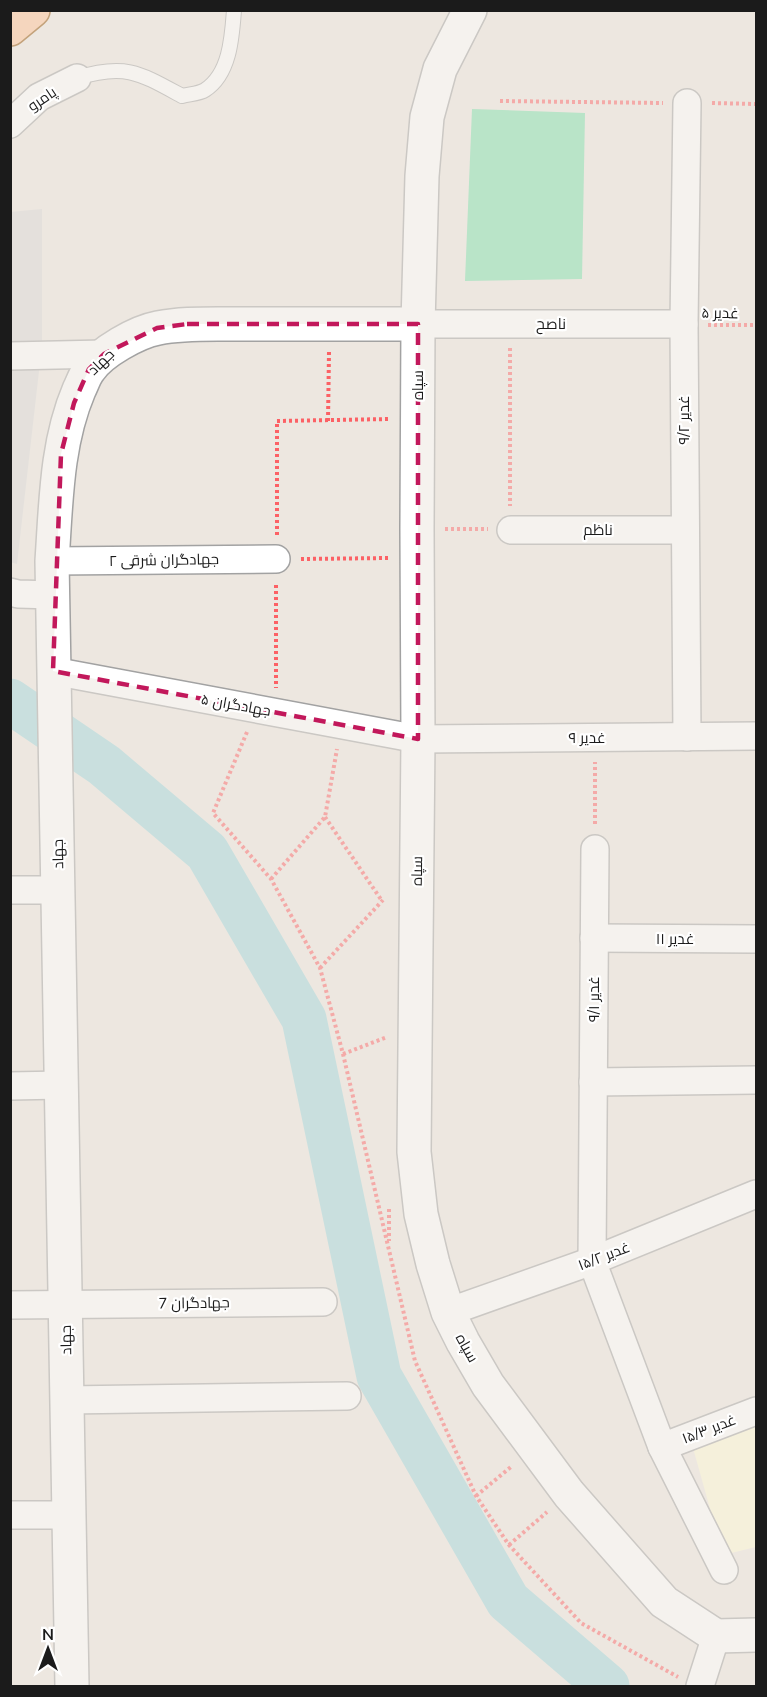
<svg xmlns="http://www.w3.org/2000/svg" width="767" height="1697" viewBox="0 0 767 1697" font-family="'Nunito Sans',Cairo,sans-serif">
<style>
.residential{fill:#d9d8d8}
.education{fill:#fffad6}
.pitch{fill:#7adfab}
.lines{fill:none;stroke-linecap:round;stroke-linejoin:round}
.river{stroke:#9ed6dc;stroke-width:45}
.service-casing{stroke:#a2a2a2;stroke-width:16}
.minor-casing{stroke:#a2a2a2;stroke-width:30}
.tertiary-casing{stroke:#a2a2a2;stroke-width:36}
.primary-casing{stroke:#914e00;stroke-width:36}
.path{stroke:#fc6165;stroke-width:4;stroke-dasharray:3 3;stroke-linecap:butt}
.service{stroke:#fff;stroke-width:14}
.minor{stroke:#fff;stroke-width:27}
.tertiary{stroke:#fff;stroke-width:33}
.primary{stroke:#fec294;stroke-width:33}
.marked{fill:none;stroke:#c2185b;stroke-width:4.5;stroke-dasharray:12 8;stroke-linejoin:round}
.labels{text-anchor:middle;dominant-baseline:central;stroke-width:4.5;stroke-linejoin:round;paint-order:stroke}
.street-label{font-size:15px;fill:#1b1b1b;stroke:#fff}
</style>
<rect width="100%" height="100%" fill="#ede7e0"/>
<path class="residential" d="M 42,209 L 42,345 L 17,564 L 10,562 L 10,212 Z"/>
<path class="education" d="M 756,1423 L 756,1547 L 723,1555 L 693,1448 Z"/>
<path class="pitch" d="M 472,109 L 585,113 L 582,279 L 465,281 Z"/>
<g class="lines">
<path class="river" d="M 10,701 L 104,765 L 207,852 L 304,1019 L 379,1376 L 508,1601 L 607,1686"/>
<defs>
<path id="service" d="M 77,78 C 125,63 140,73 182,96 C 189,94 199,94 205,90 C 230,74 232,37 234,10"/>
<g id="minor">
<path d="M 10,124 L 39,97 L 77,78"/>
<path d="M 418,324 L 684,324"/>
<path d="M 10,356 L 104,354"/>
<path d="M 511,530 L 685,530"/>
<path d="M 52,561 L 276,559"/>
<path d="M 10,592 L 18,594 L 53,595"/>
<path d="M 53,671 L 418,739 L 756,736"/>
<path d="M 687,737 L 684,324 L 687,103"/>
<path d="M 595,849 L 592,1261 L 662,1447 L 724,1570"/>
<path d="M 10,890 L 58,890"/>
<path d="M 594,938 L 756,939"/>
<path d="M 593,1082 L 756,1080"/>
<path d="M 10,1086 L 62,1085"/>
<path d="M 10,1305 L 323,1302"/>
<path d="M 448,1312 L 592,1261 L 756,1194"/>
<path d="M 67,1400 L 347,1396"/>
<path d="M 662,1447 L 756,1411"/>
<path d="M 10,1515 L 69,1515"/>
<path d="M 700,1686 L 716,1636"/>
</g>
<g id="tertiary">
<path d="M 470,10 L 440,69 L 427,117 L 422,176 L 418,324 L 417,529 L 418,739 L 414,1152 L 421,1214 L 433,1264 L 448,1312 L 463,1342 L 488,1385 L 569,1494 L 664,1602 L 716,1636 L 756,1635"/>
<path d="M 72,1686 L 52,561 C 56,504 56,444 79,390 C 82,384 85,375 89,370 C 101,352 137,332 158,328 C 178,324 198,324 218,324 L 418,324"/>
</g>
<path id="primary" d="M 10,29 L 33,10"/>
</defs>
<use href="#service" class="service-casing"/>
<use href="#minor" class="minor-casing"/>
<use href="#tertiary" class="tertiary-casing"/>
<use href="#primary" class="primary-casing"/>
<g class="path">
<path d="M 500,101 L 663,103"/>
<path d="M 712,103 L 756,104"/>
<path d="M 708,325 L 756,325"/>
<path d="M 510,348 L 510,506"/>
<path d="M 328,421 L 329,352"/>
<path d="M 445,529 L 488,529"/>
<path d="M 277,535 L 277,421 L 390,419"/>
<path d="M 301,559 L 390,558"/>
<path d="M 276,585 L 276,688"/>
<path d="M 247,732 L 213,813 L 271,879 L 320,968 L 343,1054 L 415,1361 L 476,1496 L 509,1545 L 581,1623 L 678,1677"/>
<path d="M 325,817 L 382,901"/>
<path d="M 595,824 L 595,762"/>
<path d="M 271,879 L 325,817 L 337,749"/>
<path d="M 320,968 L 383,900"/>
<path d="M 343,1054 L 387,1037"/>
<path d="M 389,1209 L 389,1241"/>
<path d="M 476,1496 L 512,1466"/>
<path d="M 509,1545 L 547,1512"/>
</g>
<use href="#service" class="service"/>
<use href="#minor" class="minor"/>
<use href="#tertiary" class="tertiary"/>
<use href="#primary" class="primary"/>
</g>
<path d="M0 0H767V1697H0ZM 187,324 L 418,324 L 418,739 L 53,671 L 61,454 L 74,403 L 89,369 L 104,354 L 157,328 Z" fill="#ede7e0" fill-opacity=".55" fill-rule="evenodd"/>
<path class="marked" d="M 187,324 L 418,324 L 418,739 L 53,671 L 61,454 L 74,403 L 89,369 L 104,354 L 157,328 Z"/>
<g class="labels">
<g class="street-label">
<text transform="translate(42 99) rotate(-34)">پامرو</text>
<text transform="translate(720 313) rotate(1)">غدیر ۵</text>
<text x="551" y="324">ناصح</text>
<text transform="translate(101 362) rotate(-44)">جهاد</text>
<text transform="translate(418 385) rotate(-90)">سپاه</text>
<text transform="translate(684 420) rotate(-90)">غدیر ۹/۲</text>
<text x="598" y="530">ناظم</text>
<text transform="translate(164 560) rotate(-1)">جهادگران شرقی ۲</text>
<text transform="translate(236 705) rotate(10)">جهادگران ۵</text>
<text x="587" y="738">غدیر ۹</text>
<text transform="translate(58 854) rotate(-91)">جهاد</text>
<text transform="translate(417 871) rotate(-89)">سپاه</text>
<text x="675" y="939">غدیر ۱۱</text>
<text transform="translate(594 999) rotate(-90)">غدیر ۹/۱</text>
<text transform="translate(604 1256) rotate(-21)">غدیر ۱۵/۲</text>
<text transform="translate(194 1303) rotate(-1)">جهادگران 7</text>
<text transform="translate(66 1340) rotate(-91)">جهاد</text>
<text transform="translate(467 1348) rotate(61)">سپاه</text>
<text transform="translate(709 1429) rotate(-21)">غدیر ۱۵/۳</text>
</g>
</g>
<rect width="767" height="1697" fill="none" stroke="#1b1b1b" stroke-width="24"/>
<g transform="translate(48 1649)" stroke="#ffffff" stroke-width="4.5" paint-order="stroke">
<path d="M0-4.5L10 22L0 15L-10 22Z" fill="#1b1b1b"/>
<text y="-9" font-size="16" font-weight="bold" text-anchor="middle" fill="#1b1b1b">N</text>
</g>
</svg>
